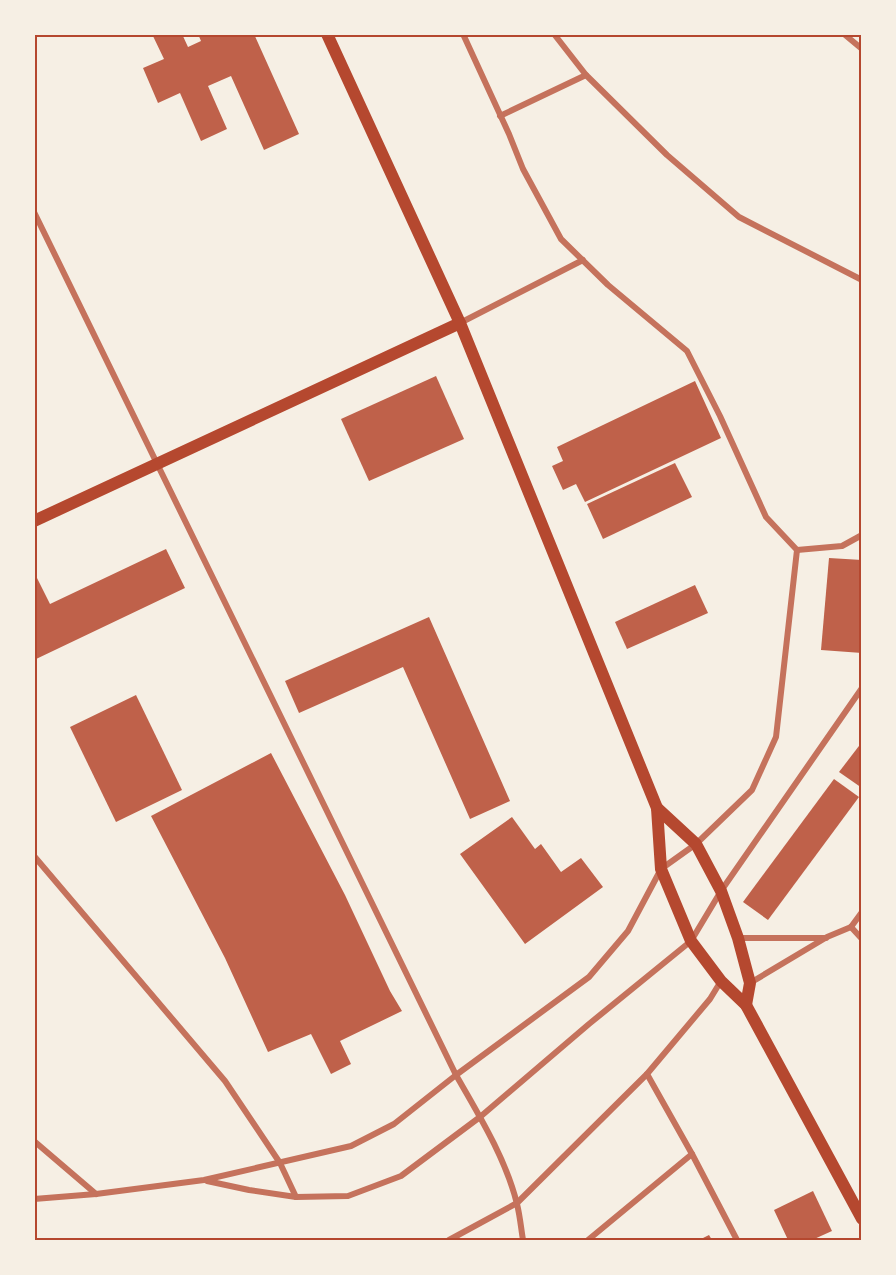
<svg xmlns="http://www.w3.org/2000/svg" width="896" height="1275" viewBox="0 0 896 1275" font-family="Rubik,sans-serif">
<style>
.building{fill:#bf614a}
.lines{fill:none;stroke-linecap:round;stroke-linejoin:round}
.minor{stroke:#c5725c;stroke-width:6}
.secondary{stroke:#b5482f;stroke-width:12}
.neatline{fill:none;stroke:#b5482f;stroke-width:2}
</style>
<rect width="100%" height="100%" fill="#f6efe4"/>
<g class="building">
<path d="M 152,34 L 182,34 L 188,47 L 201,41 L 198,34 L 254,34 L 299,134 L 264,150 L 231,76 L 208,86 L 227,129 L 201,141 L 180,93 L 158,103 L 143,68 L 164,59 Z"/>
<path d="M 436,376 L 464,439 L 369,481 L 341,419 Z"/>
<path d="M 695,381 L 721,438 L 585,502 L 576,484 L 563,490 L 552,466 L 563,461 L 557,447 Z"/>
<path d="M 675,463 L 692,497 L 603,539 L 587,504 Z"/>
<path d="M 166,549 L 185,588 L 34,660 L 34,572 L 50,604 Z"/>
<path d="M 829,558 L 862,560 L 862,653 L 821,650 Z"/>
<path d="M 695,585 L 708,613 L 627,649 L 615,622 Z"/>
<path d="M 429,617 L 510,801 L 470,819 L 403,667 L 299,713 L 285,681 Z"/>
<path d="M 136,695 L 182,790 L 116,822 L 70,727 Z"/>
<path d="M 862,742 L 862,788 L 839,772 Z"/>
<path d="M 271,753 L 345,895 L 390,991 L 402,1011 L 340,1041 L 351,1064 L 331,1074 L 311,1034 L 268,1052 L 225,958 L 151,816 Z"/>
<path d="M 834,779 L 859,797 L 768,920 L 743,902 Z"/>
<path d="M 512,817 L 535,849 L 541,844 L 561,872 L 581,858 L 603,887 L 525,944 L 460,854 Z"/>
<path d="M 813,1191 L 832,1231 L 812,1240 L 788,1240 L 774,1210 Z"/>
<path d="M 709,1235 L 712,1240 L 699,1240 Z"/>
</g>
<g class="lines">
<g class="minor">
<path d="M 554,34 L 586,75 L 667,155 L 739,217 L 862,280"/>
<path d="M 844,34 L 862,49"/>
<path d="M 500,116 L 586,75"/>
<path d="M 34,212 L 456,1075 C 479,1115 506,1159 517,1204 C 520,1216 521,1228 523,1240"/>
<path d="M 460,323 L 583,260"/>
<path d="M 797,550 L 842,546 L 862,535"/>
<path d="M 34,856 L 225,1081 L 280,1163 L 296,1197"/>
<path d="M 851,927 L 862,912"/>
<path d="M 851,927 L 862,939"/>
<path d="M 738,938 L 826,938"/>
<path d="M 750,983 L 827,937 L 851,927"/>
<path d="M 647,1074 L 692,1154 L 737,1240"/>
<path d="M 34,1141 L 96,1194"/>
<path d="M 207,1181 L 249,1190 L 296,1197 L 348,1196 L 401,1176 L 480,1117 L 589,1024 L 691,941 L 721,891 L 862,688"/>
<path d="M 34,1199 L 96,1194 L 204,1180 L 351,1146 L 394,1124 L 456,1075 L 589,977 L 628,931 L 661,869 L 696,844 L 752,790 L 776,737 L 797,550 L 766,517 L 720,416 L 687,351 L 608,285 L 561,239 L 523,169 L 509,134 L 463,34"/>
<path d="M 449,1240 L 517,1203 L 647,1074 L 710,999 L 721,981"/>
<path d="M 588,1240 L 692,1154"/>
</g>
<g class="secondary">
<path d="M 327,34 L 460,323 L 657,808 L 661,869 L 691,941 L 721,981 L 746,1005 L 862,1219"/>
<path d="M 34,521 L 460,323"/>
<path d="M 657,808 L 696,844 L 721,891 L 738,938 L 750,983 L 746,1005"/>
</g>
</g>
<rect width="896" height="1275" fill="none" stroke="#f6efe4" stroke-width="72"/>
<rect x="36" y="36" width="824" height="1203" class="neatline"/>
</svg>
